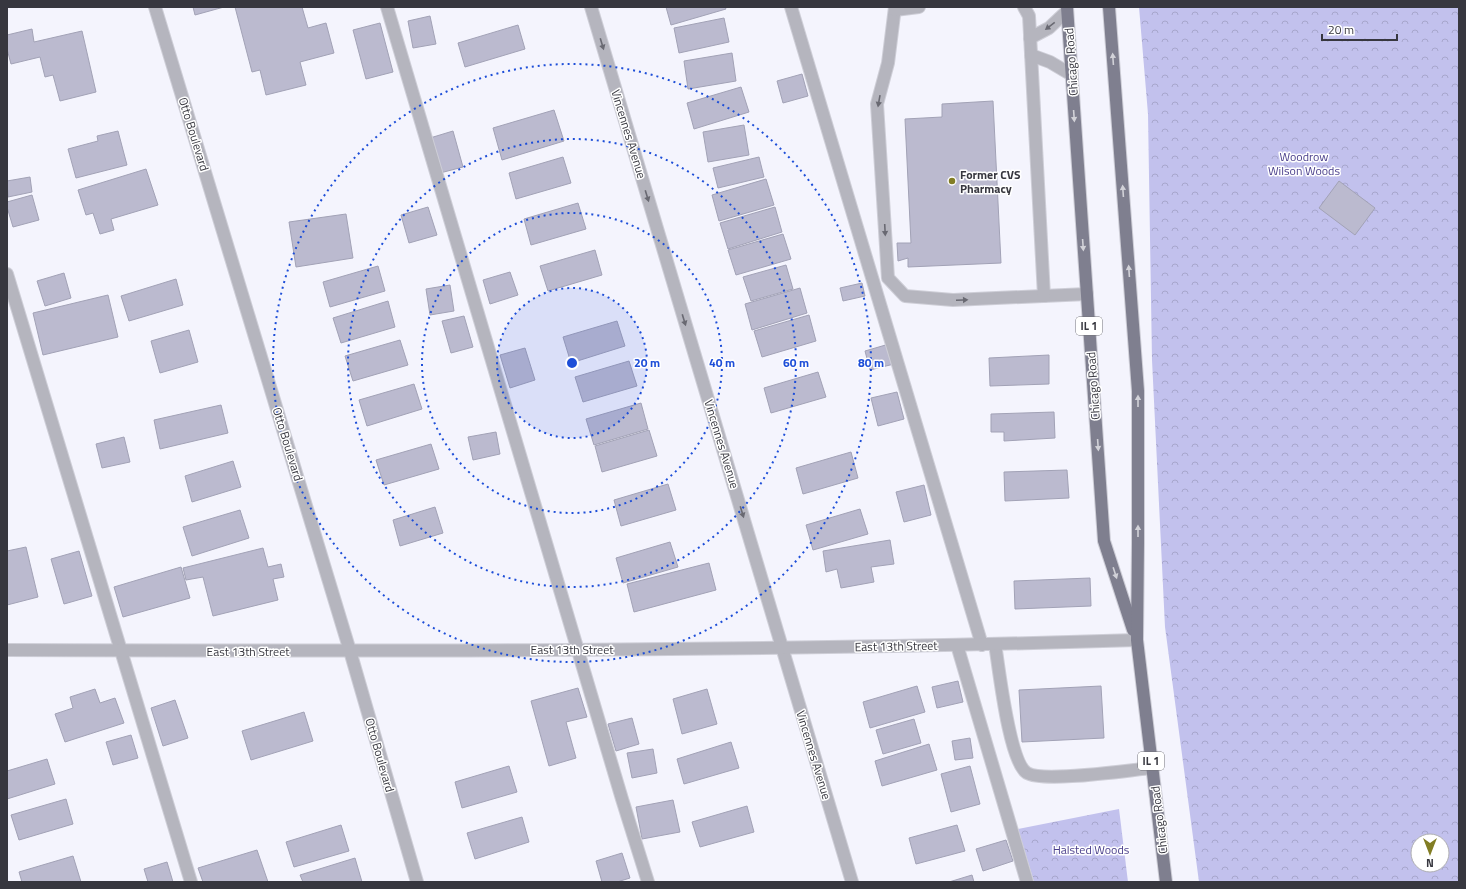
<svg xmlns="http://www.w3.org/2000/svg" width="1466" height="889" viewBox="0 0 1466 889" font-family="'Titillium Web',sans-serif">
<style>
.park{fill:url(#park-crowns);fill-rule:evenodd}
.building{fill:#bbbacf;stroke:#a2a2b6}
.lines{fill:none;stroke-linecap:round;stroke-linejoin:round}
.minor-casing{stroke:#ceced7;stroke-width:14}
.major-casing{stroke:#ceced7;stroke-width:14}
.minor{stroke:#b5b5be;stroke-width:12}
.major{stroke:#7f7f8f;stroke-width:12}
.oneway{fill:#696972}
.oneway2{fill:#d2d2d8}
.ring{fill:none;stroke:#1d4ed8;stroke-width:2;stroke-dasharray:2 4}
.poi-dot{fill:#827d24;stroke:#fff;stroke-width:1.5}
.labels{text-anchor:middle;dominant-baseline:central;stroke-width:3;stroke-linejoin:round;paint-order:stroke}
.shield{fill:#fff;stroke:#737379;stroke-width:1}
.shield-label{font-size:11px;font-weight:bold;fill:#37373f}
.street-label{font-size:12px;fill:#37373f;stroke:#fff}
.park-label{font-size:12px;fill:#483d8a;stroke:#fff}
.poi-label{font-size:12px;font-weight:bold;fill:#37373f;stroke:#fff;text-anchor:start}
.centre{fill:#1d4ed8;stroke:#fff;stroke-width:2}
.ring-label{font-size:12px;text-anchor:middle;font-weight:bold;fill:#1d4ed8;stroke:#fff;stroke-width:3;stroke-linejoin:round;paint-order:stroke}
</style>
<defs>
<pattern id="park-crowns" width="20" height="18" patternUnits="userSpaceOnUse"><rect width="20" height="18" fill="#c2c1ed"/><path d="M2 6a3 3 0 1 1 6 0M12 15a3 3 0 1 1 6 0" fill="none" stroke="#a7a6cc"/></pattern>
</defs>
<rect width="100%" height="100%" fill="#f4f4fd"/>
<g class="park">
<path d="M 1139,7 L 1459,7 L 1459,882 L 1199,882 L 1165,627 L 1152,360 L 1148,114 ZM 1418,841 L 1442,841 L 1442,865 L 1418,865 Z"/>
<path d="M 1119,809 L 1128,882 L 1034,882 L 1018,829 Z"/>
</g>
<g class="building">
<path d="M 193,7 L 224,7 L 195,15 Z"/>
<path d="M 235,7 L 302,7 L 308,28 L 326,23 L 334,53 L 300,62 L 306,85 L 266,95 L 260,70 L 252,72 Z"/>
<path d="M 666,7 L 725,7 L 726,9 L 671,25 Z"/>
<path d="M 430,16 L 436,44 L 413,48 L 408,21 Z"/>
<path d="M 724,18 L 729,42 L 679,53 L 674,28 Z"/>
<path d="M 380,23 L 393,72 L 366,79 L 353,30 Z"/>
<path d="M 518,25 L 525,49 L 465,67 L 458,43 Z"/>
<path d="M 32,29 L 34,42 L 82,31 L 96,92 L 60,101 L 53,75 L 45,77 L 40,57 L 11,64 L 7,49 L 7,35 Z"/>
<path d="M 732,53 L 736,81 L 688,89 L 684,61 Z"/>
<path d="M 802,74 L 808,96 L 783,103 L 777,81 Z"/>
<path d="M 741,87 L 749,112 L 694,129 L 687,103 Z"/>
<path d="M 993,101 L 1001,263 L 908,267 L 908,258 L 898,261 L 897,243 L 911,243 L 905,119 L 942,117 L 942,104 Z"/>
<path d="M 554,110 L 564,141 L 502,160 L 493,128 Z"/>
<path d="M 744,125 L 749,155 L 708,162 L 703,132 Z"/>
<path d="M 118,131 L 127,165 L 76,178 L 68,149 L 98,141 L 97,136 Z"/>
<path d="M 453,131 L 463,167 L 440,173 L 430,138 Z"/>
<path d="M 563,157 L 571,183 L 516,199 L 509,173 Z"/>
<path d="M 759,157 L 764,177 L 718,188 L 713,168 Z"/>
<path d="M 146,169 L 158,205 L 111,219 L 114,230 L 100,234 L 93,213 L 86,215 L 78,190 Z"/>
<path d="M 30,177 L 32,192 L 8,197 L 7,181 Z"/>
<path d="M 766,179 L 774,205 L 719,221 L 712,195 Z"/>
<path d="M 1339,181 L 1375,208 L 1355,235 L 1319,208 Z"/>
<path d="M 32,195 L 39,220 L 13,227 L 7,207 L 7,202 Z"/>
<path d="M 578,203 L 586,229 L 531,245 L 524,219 Z"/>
<path d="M 428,207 L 437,235 L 409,243 L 401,215 Z"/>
<path d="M 775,207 L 782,232 L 728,249 L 720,223 Z"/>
<path d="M 346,214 L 353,258 L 296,267 L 289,222 Z"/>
<path d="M 783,234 L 791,259 L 736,275 L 728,250 Z"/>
<path d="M 595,250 L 602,275 L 548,291 L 540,266 Z"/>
<path d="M 786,265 L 793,289 L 751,301 L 743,277 Z"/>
<path d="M 378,266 L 385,291 L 330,307 L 323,282 Z"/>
<path d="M 510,272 L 518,295 L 490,304 L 483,280 Z"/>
<path d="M 64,273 L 71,298 L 45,306 L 37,281 Z"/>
<path d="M 176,279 L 183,305 L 129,321 L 121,296 Z"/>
<path d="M 862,283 L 865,296 L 843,301 L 840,288 Z"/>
<path d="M 450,285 L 454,311 L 430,315 L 426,289 Z"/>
<path d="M 800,288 L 807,313 L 752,330 L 745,304 Z"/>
<path d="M 108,295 L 118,337 L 43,355 L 33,313 Z"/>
<path d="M 388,301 L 395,327 L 341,343 L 333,318 Z"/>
<path d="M 809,315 L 816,341 L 762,357 L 754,331 Z"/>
<path d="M 464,316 L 473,347 L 451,353 L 442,321 Z"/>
<path d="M 617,321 L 625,346 L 571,363 L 563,337 Z"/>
<path d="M 189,330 L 198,362 L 160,373 L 151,341 Z"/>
<path d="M 400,340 L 408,365 L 353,381 L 345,356 Z"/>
<path d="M 889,344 L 894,364 L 870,370 L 865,351 Z"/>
<path d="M 525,348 L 535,380 L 510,388 L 500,355 Z"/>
<path d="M 1049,355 L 1049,384 L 990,386 L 989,358 Z"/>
<path d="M 629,361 L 637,386 L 583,402 L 575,377 Z"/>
<path d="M 818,372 L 826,397 L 771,413 L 764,388 Z"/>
<path d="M 414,384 L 422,409 L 367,426 L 359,400 Z"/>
<path d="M 897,392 L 904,419 L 878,426 L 871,398 Z"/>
<path d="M 641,403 L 648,429 L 594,445 L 586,419 Z"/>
<path d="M 221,405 L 228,433 L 160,449 L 154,420 Z"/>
<path d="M 1054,412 L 1055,438 L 1004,441 L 1004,432 L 991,432 L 991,414 Z"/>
<path d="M 649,430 L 657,456 L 602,472 L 595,446 Z"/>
<path d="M 496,432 L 500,454 L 473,460 L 468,437 Z"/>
<path d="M 124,437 L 130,462 L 102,468 L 96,444 Z"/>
<path d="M 431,444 L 439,469 L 384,485 L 376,460 Z"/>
<path d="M 851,452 L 858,478 L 803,494 L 796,468 Z"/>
<path d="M 233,461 L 241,487 L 192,502 L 185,476 Z"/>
<path d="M 1067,470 L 1069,498 L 1005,501 L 1004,472 Z"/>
<path d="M 668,484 L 676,510 L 621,526 L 614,500 Z"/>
<path d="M 924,485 L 931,515 L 904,522 L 896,492 Z"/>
<path d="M 435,507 L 443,533 L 400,546 L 393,520 Z"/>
<path d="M 860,509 L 868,534 L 813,550 L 806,525 Z"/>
<path d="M 240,510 L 249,538 L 192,556 L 183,527 Z"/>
<path d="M 890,540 L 894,564 L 871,567 L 874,582 L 841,588 L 837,569 L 826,572 L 823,551 Z"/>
<path d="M 670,542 L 678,567 L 623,583 L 616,558 Z"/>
<path d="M 26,547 L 38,597 L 7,605 L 7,551 Z"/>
<path d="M 263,548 L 268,567 L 281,564 L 284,577 L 273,579 L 278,600 L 213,616 L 203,577 L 186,580 L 183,568 Z"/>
<path d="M 79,551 L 92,596 L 64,604 L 51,559 Z"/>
<path d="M 709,563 L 716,590 L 634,612 L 627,584 Z"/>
<path d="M 181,567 L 190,598 L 123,617 L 114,587 Z"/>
<path d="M 1090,578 L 1091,606 L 1015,609 L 1014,581 Z"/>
<path d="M 958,681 L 963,702 L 937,708 L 932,687 Z"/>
<path d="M 917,686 L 925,712 L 870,728 L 863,702 Z"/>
<path d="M 1101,686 L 1104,738 L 1022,742 L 1019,690 Z"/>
<path d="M 578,688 L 587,717 L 566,722 L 576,758 L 549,766 L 531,701 Z"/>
<path d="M 95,689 L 100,703 L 115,698 L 124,723 L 65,742 L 55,714 L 73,708 L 70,697 Z"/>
<path d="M 707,689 L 717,724 L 682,734 L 673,699 Z"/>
<path d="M 175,700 L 188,738 L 163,746 L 151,708 Z"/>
<path d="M 304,712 L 313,741 L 251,760 L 242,731 Z"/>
<path d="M 632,718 L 639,744 L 616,751 L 608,724 Z"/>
<path d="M 914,719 L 921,743 L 883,754 L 876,730 Z"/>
<path d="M 131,735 L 138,758 L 113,765 L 106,742 Z"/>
<path d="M 970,738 L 973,758 L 955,760 L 952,741 Z"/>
<path d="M 731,742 L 739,768 L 684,784 L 677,759 Z"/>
<path d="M 929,744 L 937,770 L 882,786 L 875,761 Z"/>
<path d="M 653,749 L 657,773 L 632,778 L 627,753 Z"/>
<path d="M 47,759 L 55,784 L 7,799 L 7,771 Z"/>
<path d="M 509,766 L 517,792 L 462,808 L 455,782 Z"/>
<path d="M 970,766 L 980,804 L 951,812 L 941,774 Z"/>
<path d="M 66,799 L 73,824 L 19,840 L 11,815 Z"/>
<path d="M 673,800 L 680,832 L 642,839 L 636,807 Z"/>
<path d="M 747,806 L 754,832 L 700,847 L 692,822 Z"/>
<path d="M 522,817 L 529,842 L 475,859 L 467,833 Z"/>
<path d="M 341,825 L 349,851 L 294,867 L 286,842 Z"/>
<path d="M 957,825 L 965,851 L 916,864 L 909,838 Z"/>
<path d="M 1006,840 L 1013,861 L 983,871 L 976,849 Z"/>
<path d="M 257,850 L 268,882 L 203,882 L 198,868 Z"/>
<path d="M 622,853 L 630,878 L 617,882 L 602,882 L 596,861 Z"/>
<path d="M 73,856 L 81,882 L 22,882 L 19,872 Z"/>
<path d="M 355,858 L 362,882 L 303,882 L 300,875 Z"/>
<path d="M 167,862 L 173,882 L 148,882 L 144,869 Z"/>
<path d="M 972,875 L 974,882 L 949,882 Z"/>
</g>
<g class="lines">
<defs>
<g id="minor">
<path d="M 155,7 L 350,651 L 417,882"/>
<path d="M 387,7 L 622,799 L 648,882"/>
<path d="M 591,7 L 852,882"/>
<path d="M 791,7 L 982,645"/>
<path d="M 895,7 L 888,63 L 877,104 L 888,278 L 905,296 L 953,300 L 1087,294"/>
<path d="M 1024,7 L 1029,16 L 1044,296"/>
<path d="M 895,10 L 919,7"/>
<path d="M 1030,38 L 1049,28 L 1067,11"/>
<path d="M 1031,55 L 1050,62 L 1072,75"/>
<path d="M 7,274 L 191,882"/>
<path d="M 995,644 C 999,668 1009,762 1027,773 C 1044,783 1129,770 1152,768"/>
<path d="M 957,645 L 1027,882"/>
<path d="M 7,650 C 383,651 760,652 1137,640"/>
</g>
<g id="major">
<path d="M 1067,7 L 1104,541 L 1133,630"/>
<path d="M 1109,7 L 1138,391 L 1138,543 L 1137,640 L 1166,882"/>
</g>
</defs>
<use href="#minor" class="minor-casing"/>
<use href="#major" class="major-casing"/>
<use href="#minor" class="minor"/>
<use href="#major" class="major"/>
</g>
<defs><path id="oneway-solid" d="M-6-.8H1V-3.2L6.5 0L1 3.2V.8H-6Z"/></defs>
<g class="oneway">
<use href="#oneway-solid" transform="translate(1050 26) rotate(142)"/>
<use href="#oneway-solid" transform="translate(602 44) rotate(73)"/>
<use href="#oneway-solid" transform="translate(879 101) rotate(100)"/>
<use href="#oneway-solid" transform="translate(647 196) rotate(73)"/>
<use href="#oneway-solid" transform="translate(885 230) rotate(87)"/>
<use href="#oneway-solid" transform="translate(962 300) rotate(-2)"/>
<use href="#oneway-solid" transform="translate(684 320) rotate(73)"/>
<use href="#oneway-solid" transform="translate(742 512) rotate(73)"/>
</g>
<g class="oneway2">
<use href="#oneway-solid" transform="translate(1113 59) rotate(-94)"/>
<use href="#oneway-solid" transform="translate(1074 116) rotate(86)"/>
<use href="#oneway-solid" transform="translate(1123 191) rotate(-94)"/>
<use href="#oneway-solid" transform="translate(1083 245) rotate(86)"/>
<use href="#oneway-solid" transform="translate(1129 271) rotate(-94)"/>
<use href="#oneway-solid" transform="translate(1138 401) rotate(-90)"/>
<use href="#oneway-solid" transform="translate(1098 445) rotate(86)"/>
<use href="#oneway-solid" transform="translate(1138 531) rotate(-90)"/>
<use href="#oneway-solid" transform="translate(1115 573) rotate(72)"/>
</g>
<circle cx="572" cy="363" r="75" fill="#1d4ed8" fill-opacity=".12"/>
<g class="ring">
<circle cx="572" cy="363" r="75"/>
<circle cx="572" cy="363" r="150"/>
<circle cx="572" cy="363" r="224"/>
<circle cx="572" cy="363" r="299"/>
</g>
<circle class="poi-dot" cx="952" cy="181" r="4"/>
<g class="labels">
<g class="shield">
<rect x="1076" y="317" width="26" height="18" rx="3"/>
<rect x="1138" y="752" width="26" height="18" rx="3"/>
</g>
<g class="shield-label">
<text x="1089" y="326">IL 1</text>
<text x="1151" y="761">IL 1</text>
</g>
<g class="street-label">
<text transform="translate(1071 62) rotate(-94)">Chicago Road</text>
<text transform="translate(194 134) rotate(73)">Otto Boulevard</text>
<text transform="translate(629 134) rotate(73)">Vincennes Avenue</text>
<text transform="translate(1093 386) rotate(-94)">Chicago Road</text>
<text transform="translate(288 444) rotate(73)">Otto Boulevard</text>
<text transform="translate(722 444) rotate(73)">Vincennes Avenue</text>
<text transform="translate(896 646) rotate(-1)">East 13th Street</text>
<text x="572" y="649">East 13th Street</text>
<text x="248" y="651">East 13th Street</text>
<text transform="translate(380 755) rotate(74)">Otto Boulevard</text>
<text transform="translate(814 755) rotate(73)">Vincennes Avenue</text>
<text transform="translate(1159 820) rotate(-97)">Chicago Road</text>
</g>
<g class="park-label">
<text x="1304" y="156">Woodrow<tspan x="1304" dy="14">Wilson Woods</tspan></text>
<text x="1091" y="849">Halsted Woods</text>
</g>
<g class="poi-label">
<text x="960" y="174">Former CVS<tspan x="960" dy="14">Pharmacy</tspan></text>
</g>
</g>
<circle cx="572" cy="363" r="6" class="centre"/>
<g class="ring-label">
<text x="647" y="367">20 m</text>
<text x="722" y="367">40 m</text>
<text x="796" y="367">60 m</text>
<text x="871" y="367">80 m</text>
</g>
<rect width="1466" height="889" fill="none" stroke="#37373f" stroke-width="16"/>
<g transform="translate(1430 853) rotate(180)"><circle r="19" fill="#ffffff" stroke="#afafb2"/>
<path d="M0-3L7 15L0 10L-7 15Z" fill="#827d24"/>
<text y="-6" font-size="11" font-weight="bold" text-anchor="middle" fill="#37373f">N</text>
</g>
<path d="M1322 34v6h75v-6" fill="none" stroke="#37373f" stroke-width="2"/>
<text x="1328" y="34" font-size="12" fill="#37373f" stroke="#ffffff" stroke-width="3" paint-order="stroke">20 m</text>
</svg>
